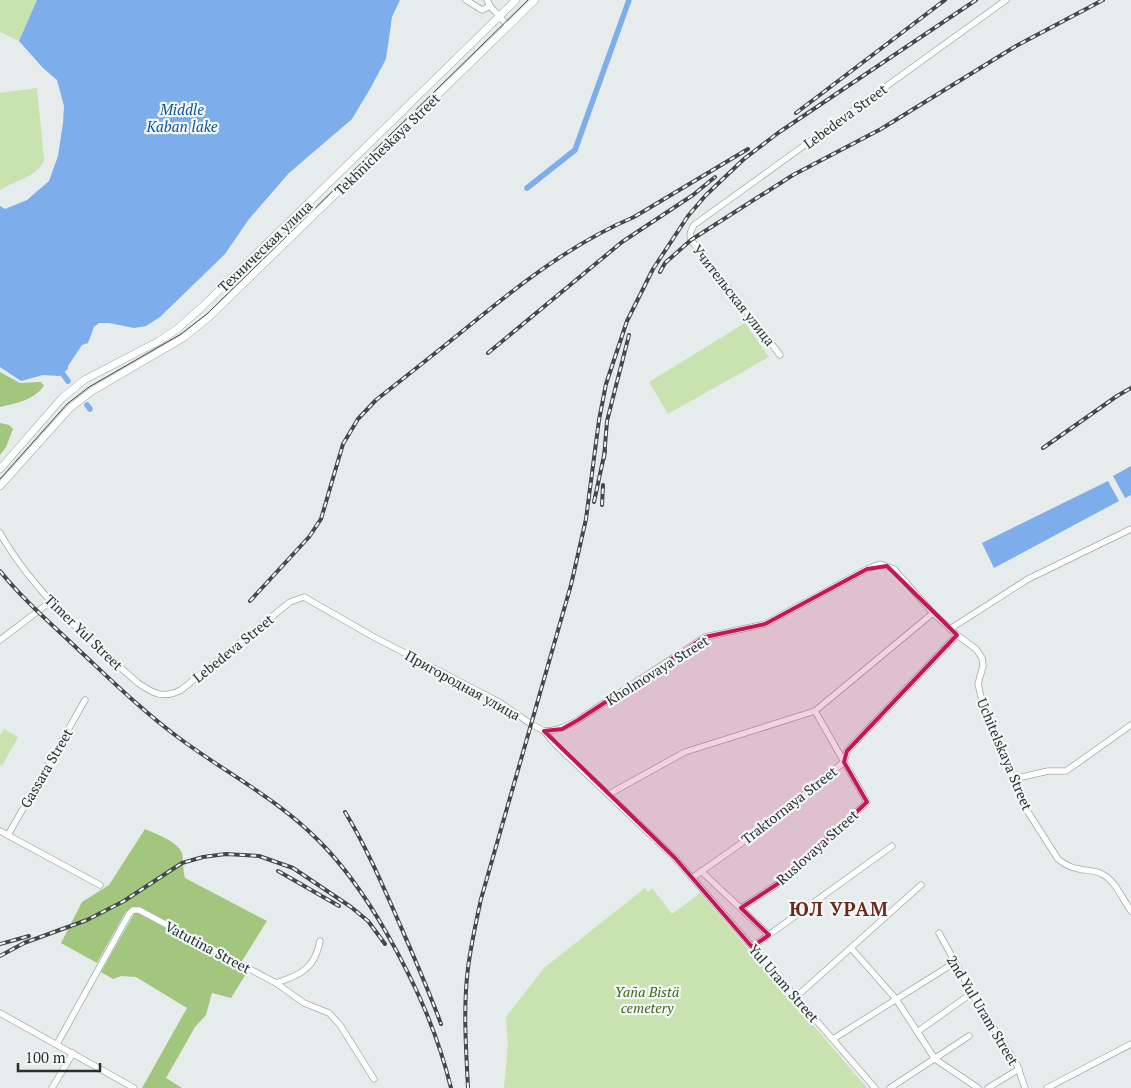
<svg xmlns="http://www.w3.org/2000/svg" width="1131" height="1088" viewBox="0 0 1131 1088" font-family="'PT Serif',serif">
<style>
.green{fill:#c9e3b0}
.forest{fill:#a2c67e}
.water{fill:#7dadeb}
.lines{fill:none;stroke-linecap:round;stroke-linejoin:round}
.canal{stroke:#7dadeb;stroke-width:5.5}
.minor-casing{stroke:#a4aaa9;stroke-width:7}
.major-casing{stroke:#a4aaa9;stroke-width:8}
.minor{stroke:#fff;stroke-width:5.5}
.major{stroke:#fff;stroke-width:7}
.tram{stroke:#454848;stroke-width:1}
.rail-casing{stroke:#454848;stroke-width:4}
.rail{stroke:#f3f9f8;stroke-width:2;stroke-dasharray:5.5;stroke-linecap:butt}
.marked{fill:#c2185b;fill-opacity:0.2;stroke:#c2185b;stroke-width:4;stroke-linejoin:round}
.labels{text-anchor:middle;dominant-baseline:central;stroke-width:4.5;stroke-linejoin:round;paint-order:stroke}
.street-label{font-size:14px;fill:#2c2e2e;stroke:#f3f9f8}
.park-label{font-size:14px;font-style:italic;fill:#426217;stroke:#f3f9f8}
.water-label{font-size:15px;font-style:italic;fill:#13529c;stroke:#f3f9f8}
.district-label{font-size:19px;font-weight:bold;letter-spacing:1px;fill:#6c2917;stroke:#f3f9f8}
</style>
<rect width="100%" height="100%" fill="#e6ebeb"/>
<g class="green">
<path d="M 0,0 L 37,0 L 19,41 L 0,32 Z"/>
<path d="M 37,88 L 44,160 C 38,177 14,181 0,190 L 0,93 Z"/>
<path d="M 745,323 L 769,357 L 668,414 L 649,382 Z"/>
<path d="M 4,729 L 18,737 L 2,766 L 0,765 L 0,735 Z"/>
<path d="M 645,888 L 648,892 L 652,888 L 672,914 L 700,893 L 867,1088 L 504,1088 L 508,1045 L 506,1017 L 544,968 Z"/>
</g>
<g class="forest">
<path d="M 0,372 L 20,383 L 41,382 L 44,386 C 33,400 18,403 0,407 Z"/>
<path d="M 0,423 L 9,425 L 13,429 L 6,447 L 0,455 Z"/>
<path d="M 145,829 C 156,834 177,841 182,853 C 183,858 183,871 185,878 L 267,921 L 237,969 L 246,974 L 231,998 L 212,993 L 206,1015 L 195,1027 L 166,1078 L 182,1088 L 142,1088 L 187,1008 L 136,977 L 121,976 L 113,979 L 101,972 L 134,914 L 126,911 L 97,963 L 61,943 L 82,902 L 109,885 Z"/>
</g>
<g class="water">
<path d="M 37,0 L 400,0 L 392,17 L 386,59 L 370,89 L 352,119 L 289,173 L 249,219 L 225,254 L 160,317 L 146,326 L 134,328 L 109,323 L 99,323 L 94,327 L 88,343 L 82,345 L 68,366 L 68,369 L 59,376 L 43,375 L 21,381 L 0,367 L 0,206 L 5,209 L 27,200 L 49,181 L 58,156 L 63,123 L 64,106 L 57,80 L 43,68 L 19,41 Z"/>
<path d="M 1131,466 L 1131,495 L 1125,498 L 1113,476 Z"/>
<path d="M 1108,481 L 1119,501 L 994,568 L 982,543 Z"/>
</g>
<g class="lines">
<g class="canal">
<path d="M 527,188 L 575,150 L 629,0"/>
<path d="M 62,373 L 68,381"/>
<path d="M 87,405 L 90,409"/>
</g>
<defs>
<g id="minor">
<path d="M 466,0 L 482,10 L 490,6"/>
<path d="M 487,0 L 490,6 L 508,26"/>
<path d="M 780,355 L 691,240 C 689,233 691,231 694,225 L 1006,0"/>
<path d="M 0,533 C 34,593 87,638 138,683 C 154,694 163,699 181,690 L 290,602 L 304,597 L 372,636 L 499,702 L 531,724 L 544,731 L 556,745 L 675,858 L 875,1088"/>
<path d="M 950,629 L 1028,579 L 1131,529"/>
<path d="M 0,640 L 50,602"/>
<path d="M 544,731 C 558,731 567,726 578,720 L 705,637 L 765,624 L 867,569 L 880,564 L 894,569 L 933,613 L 957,635 L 976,649 L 982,658 L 983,666 L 978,684 L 984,710 L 1013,779 L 1028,812 L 1058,859 C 1064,864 1071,868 1079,869 C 1087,871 1095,870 1102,874 C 1115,880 1123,900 1131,911"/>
<path d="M 1013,779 L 1048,771 L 1066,771 L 1131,725"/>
<path d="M 609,794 L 685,752 L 815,711 L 933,613"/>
<path d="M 0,831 L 100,885"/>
<path d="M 8,835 L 85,700"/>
<path d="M 701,871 L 769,935"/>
<path d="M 692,878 L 763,828 L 844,762 L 847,751 L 957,635"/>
<path d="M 741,908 L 785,879 L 867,802 L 815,711"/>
<path d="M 939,933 L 972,993 L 1017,1065 L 1025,1088"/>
<path d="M 752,947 L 892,846"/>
<path d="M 851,948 L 896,999 L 935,1059 L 978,1088"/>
<path d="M 276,983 C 301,975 315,968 320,941"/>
<path d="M 796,997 L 921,885"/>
<path d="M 0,1013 L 134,1088"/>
<path d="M 917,1032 L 972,993"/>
<path d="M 833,1039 L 954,963"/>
<path d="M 57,1044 L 129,914 L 133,910 L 139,910 L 276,983 L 304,1003 L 329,1013 L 340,1025 L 374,1079"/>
<path d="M 52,1088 L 73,1053"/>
<path d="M 890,1088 L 969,1036"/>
<path d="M 988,1088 L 1019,1069"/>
<path d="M 1047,1088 L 1131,1044"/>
</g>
<g id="major">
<path d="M 0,469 L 62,398 L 84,380 L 159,341 L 177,329 L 202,307 L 516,0"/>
<path d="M 0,486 L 70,408 L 92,391 L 183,338 L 209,317 L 535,0"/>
</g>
</defs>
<use href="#minor" class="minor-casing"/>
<use href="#major" class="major-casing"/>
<use href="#minor" class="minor"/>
<use href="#major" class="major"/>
<path class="tram" d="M 0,479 L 67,404 L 89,387 L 181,334 L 207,314 L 528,0"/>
<defs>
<g id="rail">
<path d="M 796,113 L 945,0"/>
<path d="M 660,272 L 665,263 L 691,240 L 793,175 L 881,129 L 1016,46 L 1103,0"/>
<path d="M 488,353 L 622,242 L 693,195 L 715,177"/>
<path d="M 1043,448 L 1117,396 L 1131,388"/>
<path d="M 604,458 L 607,421 L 629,335"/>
<path d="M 594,502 L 605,451"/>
<path d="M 602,505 L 603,485"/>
<path d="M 0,571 C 25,602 55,627 83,654 C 114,683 145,713 179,738 C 226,773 278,799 319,841 C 346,868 367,899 386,932 C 415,983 437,1031 451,1088"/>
<path d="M 250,601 L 309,537 L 321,519 L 343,444 L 358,419 L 376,400 C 409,374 442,348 475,321 C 524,281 575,242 634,217 L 748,149"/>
<path d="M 345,812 C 364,843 379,877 394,911 C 410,948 427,986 441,1024"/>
<path d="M 278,871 L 339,906"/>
<path d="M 0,944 L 29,936"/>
<path d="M 0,956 L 24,943 L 87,920 L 124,901 L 182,863 L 203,857 L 226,854 L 259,856 L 293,868 L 351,907 L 368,921 L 385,944"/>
<path d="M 468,1088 C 466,1048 463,1008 468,968 C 471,945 476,922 481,899 L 571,585 L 586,519 L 599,420 L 606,384 L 627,321 L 653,269 L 688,216 L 706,195 L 744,159 L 778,133 L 976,0"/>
</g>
</defs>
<use href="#rail" class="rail-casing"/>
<use href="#rail" class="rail"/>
</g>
<path class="marked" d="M 887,566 L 957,635 L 847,751 L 844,762 L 867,802 L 785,879 L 741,908 L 769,935 L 752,947 L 675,858 L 544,731 L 562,729 L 578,720 L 705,637 L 765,624 L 867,569 Z"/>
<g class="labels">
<g class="street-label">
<text transform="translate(845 116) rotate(-36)">Lebedeva Street</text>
<text transform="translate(387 144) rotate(-44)">Tekhnicheskaya Street</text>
<text transform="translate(265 246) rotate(-44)">Техническая улица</text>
<text transform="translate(734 295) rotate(52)">Учительская улица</text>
<text transform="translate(84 632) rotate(44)">Timer Yul Street</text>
<text transform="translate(233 648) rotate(-39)">Lebedeva Street</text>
<text transform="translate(657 670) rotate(-32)">Kholmovaya Street</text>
<text transform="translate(463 685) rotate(29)">Пригородная улица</text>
<text transform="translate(1005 754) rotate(67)">Uchitelskaya Street</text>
<text transform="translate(46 768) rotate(-60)">Gassara Street</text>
<text transform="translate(789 805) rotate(-38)">Traktornaya Street</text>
<text transform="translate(817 847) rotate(-42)">Ruslovaya Street</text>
<text transform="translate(208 947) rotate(28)">Vatutina Street</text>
<text transform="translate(784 983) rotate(49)">Yul Uram Street</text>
<text transform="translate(983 1010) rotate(59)">2nd Yul Uram Street</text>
</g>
<g class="park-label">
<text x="647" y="991">Yaña Bistä<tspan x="647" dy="16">cemetery</tspan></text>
</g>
<g class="water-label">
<text x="182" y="109">Middle<tspan x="182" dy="17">Kaban lake</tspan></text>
</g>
<g class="district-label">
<text x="839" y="908">ЮЛ УРАМ</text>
</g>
</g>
<path d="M18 1063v8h82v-8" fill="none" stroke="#2c2e2e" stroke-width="2.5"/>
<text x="25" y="1063" font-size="15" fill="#2c2e2e" stroke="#f3f9f8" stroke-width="4" paint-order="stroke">100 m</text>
</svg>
